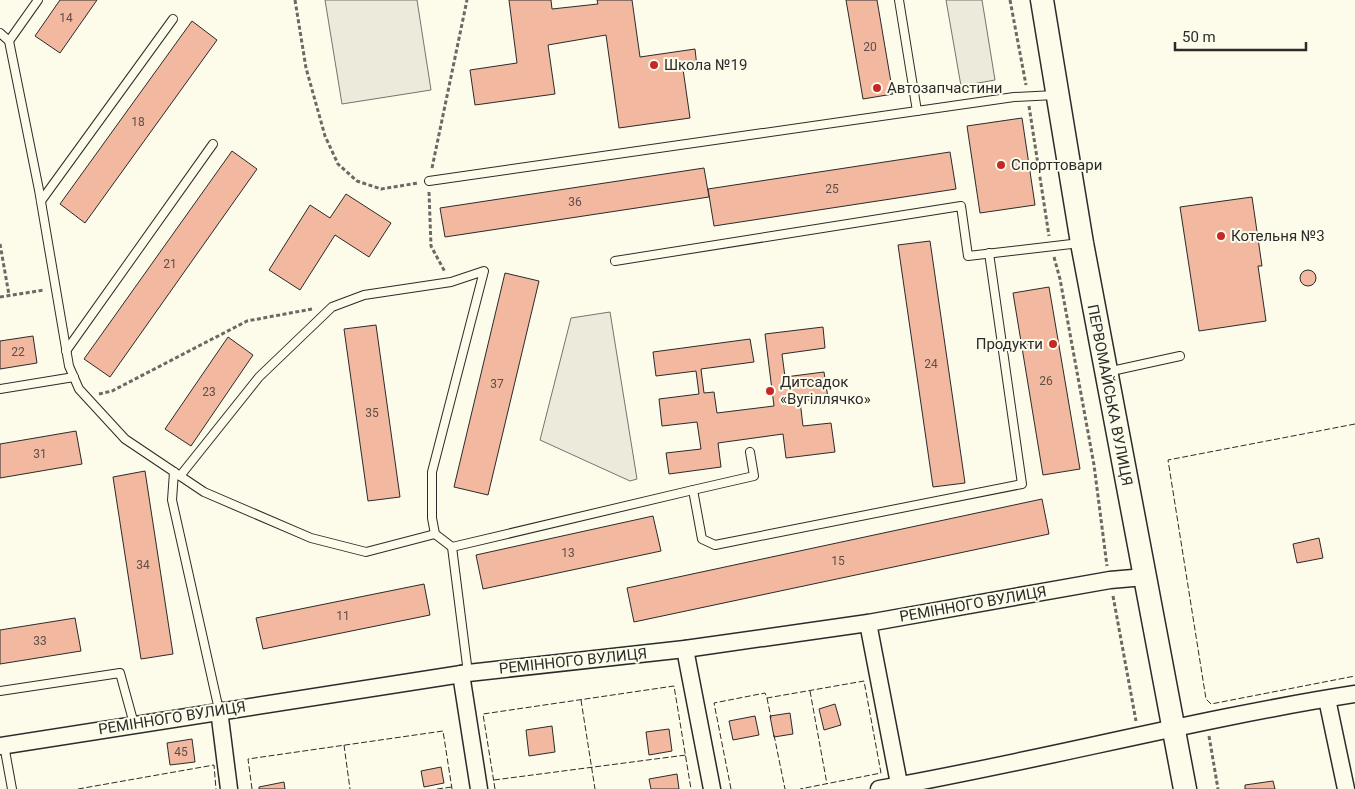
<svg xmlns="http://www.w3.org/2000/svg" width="1355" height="789" viewBox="0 0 1355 789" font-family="Roboto,sans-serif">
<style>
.green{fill:#ecebdb;stroke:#74746e}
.parking{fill:#eceadb;stroke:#74746e}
.building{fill:#f2b8a0;stroke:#2b2b2b}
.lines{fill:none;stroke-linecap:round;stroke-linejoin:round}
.service-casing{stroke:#2b2b2b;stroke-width:10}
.minor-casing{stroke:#2b2b2b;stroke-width:19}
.secondary-casing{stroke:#2b2b2b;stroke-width:25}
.path{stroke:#6a6964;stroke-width:3;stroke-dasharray:4 2.5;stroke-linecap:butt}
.service{stroke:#fdfbea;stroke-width:8}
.minor{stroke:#fdfbea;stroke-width:16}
.secondary{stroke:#fdfbea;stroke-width:22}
.fence{stroke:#2b2b2b;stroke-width:1;stroke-dasharray:6 2.5;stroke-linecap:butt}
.poi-dot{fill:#c62828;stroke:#fdfbea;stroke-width:2}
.labels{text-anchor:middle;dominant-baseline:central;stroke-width:4;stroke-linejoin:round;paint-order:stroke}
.number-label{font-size:12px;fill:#5d4e48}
.poi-label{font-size:15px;fill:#2b2b2b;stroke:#fdfbea;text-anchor:start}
.street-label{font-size:15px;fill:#2b2b2b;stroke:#fdfbea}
</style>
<rect width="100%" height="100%" fill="#fdfbea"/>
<g class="green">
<path d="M 325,0 L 417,0 L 431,90 L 342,104 Z"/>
<path d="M 610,312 L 637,479 L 630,481 L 540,440 L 571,318 Z"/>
</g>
<path class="parking" d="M 946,0 L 982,0 L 995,80 L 961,86 Z"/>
<g class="building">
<path d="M 60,0 L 97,0 L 60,53 L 35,36 Z"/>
<path d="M 509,0 L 551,0 L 552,9 L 598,4 L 597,0 L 632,0 L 640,57 L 695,49 L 697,67 L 683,69 L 690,118 L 619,128 L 606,35 L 548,45 L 555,94 L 475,105 L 470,70 L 517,63 Z"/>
<path d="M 846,0 L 877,0 L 893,94 L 863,99 Z"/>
<path d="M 192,21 L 217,40 L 85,223 L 60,204 Z"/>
<path d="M 1022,118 L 1035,205 L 980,213 L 967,126 Z"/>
<path d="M 232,151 L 257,169 L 110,377 L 84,359 Z"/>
<path d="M 950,152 L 956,189 L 714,226 L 708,189 Z"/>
<path d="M 704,168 L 709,197 L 445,237 L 440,208 Z"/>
<path d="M 346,194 L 391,223 L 369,257 L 335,235 L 300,290 L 269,270 L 310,205 L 330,218 Z"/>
<path d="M 1252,197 L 1262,266 L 1258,266 L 1266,321 L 1199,331 L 1180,207 Z"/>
<path d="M 930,241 L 965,483 L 933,487 L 898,245 Z"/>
<circle cx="1308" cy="278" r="8"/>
<path d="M 505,273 L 539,281 L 488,495 L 454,487 Z"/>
<path d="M 1049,287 L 1080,469 L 1043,475 L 1013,293 Z"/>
<path d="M 376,325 L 400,497 L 368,501 L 344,329 Z"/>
<path d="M 823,327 L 825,348 L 782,354 L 785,377 L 824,372 L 828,398 L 800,401 L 803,426 L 831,423 L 835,452 L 786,458 L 783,434 L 718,443 L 721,467 L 669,474 L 666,453 L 701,449 L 697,422 L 662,426 L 659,399 L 699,394 L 696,371 L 656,376 L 653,352 L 750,339 L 754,362 L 701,369 L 704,393 L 714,392 L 717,413 L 774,406 L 765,334 Z"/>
<path d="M 33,336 L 37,363 L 0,369 L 0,341 Z"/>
<path d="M 228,337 L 253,355 L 191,446 L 165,429 Z"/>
<path d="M 76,431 L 82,464 L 0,478 L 0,444 Z"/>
<path d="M 145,471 L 173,654 L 141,659 L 113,477 Z"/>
<path d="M 1042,499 L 1049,534 L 634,622 L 627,588 Z"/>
<path d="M 653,516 L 661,551 L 483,589 L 476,555 Z"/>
<path d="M 1319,538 L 1323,558 L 1297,563 L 1293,544 Z"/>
<path d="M 424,584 L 430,615 L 263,649 L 256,618 Z"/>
<path d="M 75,618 L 81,651 L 0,664 L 0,630 Z"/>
<path d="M 835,704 L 841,725 L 824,730 L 819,709 Z"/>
<path d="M 790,713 L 793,734 L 774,737 L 770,716 Z"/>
<path d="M 755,716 L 759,735 L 733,740 L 729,721 Z"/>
<path d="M 552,726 L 555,752 L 529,756 L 526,730 Z"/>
<path d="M 669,729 L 672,751 L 649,755 L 646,732 Z"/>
<path d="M 192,739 L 195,762 L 170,765 L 167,743 Z"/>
<path d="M 441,767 L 444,783 L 424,787 L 421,771 Z"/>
<path d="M 677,774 L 679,789 L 651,789 L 649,779 Z"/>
<path d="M 1273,781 L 1275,789 L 1245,789 L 1245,785 Z"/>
<path d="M 284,782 L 285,789 L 259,789 L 259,787 Z"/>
</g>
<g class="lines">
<defs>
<g id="service">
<path d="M 899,0 L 917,111"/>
<path d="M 0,33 L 9,41 L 39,190 L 69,366 L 79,389 L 125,439 L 204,492 L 311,538 L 366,552 L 435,534"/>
<path d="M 9,41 L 38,0"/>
<path d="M 429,181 L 1014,97 L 1055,95"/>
<path d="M 41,201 L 173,19"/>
<path d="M 615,261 L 961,206 L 968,256 L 1080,243"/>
<path d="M 66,351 L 213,144"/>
<path d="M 1107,372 L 1180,356"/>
<path d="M 0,389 L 74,377"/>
<path d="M 750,452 L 754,476 L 693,490 L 702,539 L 715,545 L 1022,484 L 989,253"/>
<path d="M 174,472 L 172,500 L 219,710"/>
<path d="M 180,476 L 259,377 L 332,307 L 364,295 L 451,282 L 484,271 L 432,472 L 432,518 L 435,534 L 452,547 L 468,673"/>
<path d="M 452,547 L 693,490"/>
<path d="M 0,691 L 120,673 L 134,724"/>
<path d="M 4,745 L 12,789"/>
</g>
<g id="minor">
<path d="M 868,623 L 900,789"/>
<path d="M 685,649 L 712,789"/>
<path d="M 461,674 L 479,789"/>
<path d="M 1327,699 L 1346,789"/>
<path d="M 219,710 L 229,789"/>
<path d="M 0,746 L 468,673 L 685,649 L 868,623 L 1110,580 L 1145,577"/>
<path d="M 879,789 C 1039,761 1195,719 1355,694"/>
</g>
<path id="secondary" d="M 1042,0 L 1082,243 L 1185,789"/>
</defs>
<use href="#service" class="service-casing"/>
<use href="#minor" class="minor-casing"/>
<use href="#secondary" class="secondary-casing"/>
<g class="path">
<path d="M 295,0 L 306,68 L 325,136 L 338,164 L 357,181 L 381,189 L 418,183"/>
<path d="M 1010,0 L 1026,85"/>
<path d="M 1029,106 L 1049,236"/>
<path d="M 432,168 L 467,0"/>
<path d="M 429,192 L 431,246 L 445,272"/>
<path d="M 0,244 L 9,295"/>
<path d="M 1054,257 L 1060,279 L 1094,465 L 1107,566"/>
<path d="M 0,297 L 44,290"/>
<path d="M 99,394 L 112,391 L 247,321 L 312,309"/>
<path d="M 1113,596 L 1136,721"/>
<path d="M 1209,736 L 1218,789"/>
</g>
<use href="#service" class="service"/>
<use href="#minor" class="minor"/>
<use href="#secondary" class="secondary"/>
<g class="fence">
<path d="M 1355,424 L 1168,460 L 1206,699 L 1211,704 L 1355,676"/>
<path d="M 810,691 L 827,784"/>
<path d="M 767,698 L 771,718"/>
<path d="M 581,700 L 595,789"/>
<path d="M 774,735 L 785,789"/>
<path d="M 344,745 L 350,789"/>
<path d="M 494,780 L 686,755"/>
<path d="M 78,789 L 214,765 L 216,789"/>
<path d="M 252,789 L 248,759 L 443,731 L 452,789"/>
<path d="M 437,789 L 452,787"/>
<path d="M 495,789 L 483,714 L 674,686 L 691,789"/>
<path d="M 731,789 L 714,703 L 765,693 L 767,698 L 864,681 L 881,773 L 800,789"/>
</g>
</g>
<g class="poi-dot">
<circle cx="654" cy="65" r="5"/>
<circle cx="877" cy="88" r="5"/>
<circle cx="1001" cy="165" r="5"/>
<circle cx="1221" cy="236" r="5"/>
<circle cx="1053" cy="344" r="5"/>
<circle cx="770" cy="391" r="5"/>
</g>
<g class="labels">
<g class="number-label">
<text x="66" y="18">14</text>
<text x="870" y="47">20</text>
<text x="138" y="122">18</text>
<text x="832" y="189">25</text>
<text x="575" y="202">36</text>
<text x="170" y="264">21</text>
<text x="18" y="352">22</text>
<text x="931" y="364">24</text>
<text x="1046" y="381">26</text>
<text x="497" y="384">37</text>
<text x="209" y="392">23</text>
<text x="372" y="413">35</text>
<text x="40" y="454">31</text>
<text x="568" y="553">13</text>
<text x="838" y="561">15</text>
<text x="143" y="565">34</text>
<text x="343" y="616">11</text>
<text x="40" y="641">33</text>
<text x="181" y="752">45</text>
</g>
<g class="poi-label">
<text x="664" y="65">Школа №19</text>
<text x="887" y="88">Автозапчастини</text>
<text x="1011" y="165">Спорттовари</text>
<text x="1231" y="236">Котельня №3</text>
<text x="1043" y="344" text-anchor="end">Продукти</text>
<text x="780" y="382">Дитсадок<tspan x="780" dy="17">«Вугіллячко»</tspan></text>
</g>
<g class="street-label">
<text transform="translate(1110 395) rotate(79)">ПЕРВОМАЙСЬКА ВУЛИЦЯ</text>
<text transform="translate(973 604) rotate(-10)">РЕМІННОГО ВУЛИЦЯ</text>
<text transform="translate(573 661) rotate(-6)">РЕМІННОГО ВУЛИЦЯ</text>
<text transform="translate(172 718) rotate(-9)">РЕМІННОГО ВУЛИЦЯ</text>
</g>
</g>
<path d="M1175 42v8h131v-8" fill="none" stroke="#2b2b2b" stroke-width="2.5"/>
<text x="1182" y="42" font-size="15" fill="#2b2b2b" stroke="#fdfbea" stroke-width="4" paint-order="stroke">50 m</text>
</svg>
